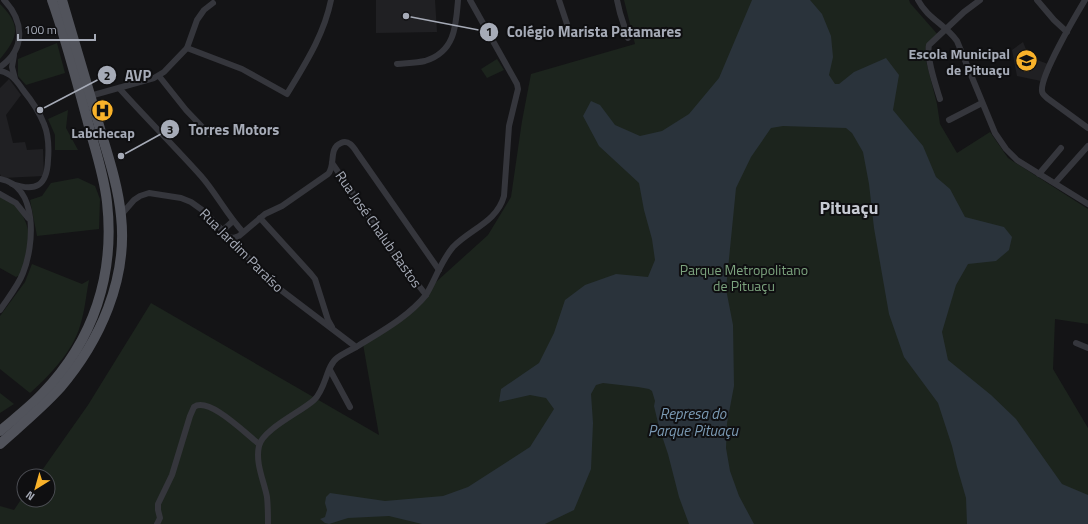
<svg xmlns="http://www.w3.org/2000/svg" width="1088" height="524" viewBox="0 0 1088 524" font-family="'Titillium Web',sans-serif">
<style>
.built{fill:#202023}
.green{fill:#1c241d}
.water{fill:#2a333b}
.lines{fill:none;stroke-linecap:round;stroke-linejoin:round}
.street{stroke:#35363c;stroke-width:6}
.primary{stroke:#51535b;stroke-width:10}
.labels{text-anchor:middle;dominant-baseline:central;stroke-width:4;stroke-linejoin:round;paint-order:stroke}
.poi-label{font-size:14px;font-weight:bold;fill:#a6abb7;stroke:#0f0f11;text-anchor:end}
.street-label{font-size:14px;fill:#a6abb7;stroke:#0f0f11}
.park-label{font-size:14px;fill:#7ca37e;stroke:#0f0f11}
.water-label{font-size:15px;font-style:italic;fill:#7b9ab4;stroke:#0f0f11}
.district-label{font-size:18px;font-weight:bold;fill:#c7cad3;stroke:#0f0f11}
.leader{fill:none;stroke:#a6abb7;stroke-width:1.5}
.callout-dot{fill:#a6abb7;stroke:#0f0f11;stroke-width:1.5}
.mark-label{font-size:12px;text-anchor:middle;font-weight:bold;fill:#111}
.callout-label{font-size:15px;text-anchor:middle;font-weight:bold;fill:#a6abb7;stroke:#0f0f11;stroke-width:4;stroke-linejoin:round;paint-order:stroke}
</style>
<rect width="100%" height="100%" fill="#141416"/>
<g class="built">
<path d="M 376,0 L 435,0 L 437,32 L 376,33 Z"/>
<path d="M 1023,42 L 1029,57 L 1048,64 L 1041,81 L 1017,76 L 1012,50 Z"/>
<path d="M 9,79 L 21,95 L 6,115 L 13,143 L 25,142 L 27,150 L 43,149 L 44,176 L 2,178 L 0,174 L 0,88 Z"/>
</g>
<g class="green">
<path d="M 624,0 L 909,0 L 910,3 L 939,36 L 927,44 L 924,53 L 937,104 L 940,124 L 957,153 L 990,132 L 1008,158 L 1088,209 L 1088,324 L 1055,319 L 1053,369 L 1088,428 L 1088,524 L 0,524 L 0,506 L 14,510 L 24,495 L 24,500 L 48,500 L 48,476 L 38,476 L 88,405 L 151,303 L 379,435 L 363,344 L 403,319 L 436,282 L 488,235 L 511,197 L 522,121 L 531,74 L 635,44 Z"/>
<path d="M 0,4 C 22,26 18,37 0,59 Z"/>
<path d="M 57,43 L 65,73 L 26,85 L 18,76 L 18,59 Z"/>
<path d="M 497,59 L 504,70 L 487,78 L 481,69 Z"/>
<path d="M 68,110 L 66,128 L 78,150 L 55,150 L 55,135 L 48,119 Z"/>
<path d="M 78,178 L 95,186 L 100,199 L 99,229 L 37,236 L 30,200 L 42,196 L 51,183 Z"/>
<path d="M 0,195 L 12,202 L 21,212 L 26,223 L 32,243 L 23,274 L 16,277 L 0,268 Z"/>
<path d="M 32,264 L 82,284 L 89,280 C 86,295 85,311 80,326 C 73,351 49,376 30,393 L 0,369 L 0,316 L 25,282 Z"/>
<path d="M 0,393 L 14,404 L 0,413 Z"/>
</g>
<path class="water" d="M 752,0 L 810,0 L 822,14 L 831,36 L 833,57 L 829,75 L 835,84 L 839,84 L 854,72 L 886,58 L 899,75 L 893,110 L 923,146 L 936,177 L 950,189 L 965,217 L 1004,227 L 1012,237 L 1009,250 L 996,261 L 968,264 L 956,285 L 942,332 L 948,360 L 991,395 L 1016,419 L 1062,484 L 1088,495 L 1088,524 L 967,524 L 966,498 L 957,467 L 952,446 L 938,403 L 904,357 L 889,314 L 874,228 L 869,184 L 863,152 L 852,133 L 846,128 L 783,126 L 771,128 L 751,157 L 736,188 L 726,289 L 733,325 L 734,386 L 727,423 L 726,448 L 730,471 L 739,496 L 754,524 L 689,524 L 679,497 L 668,454 L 659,427 L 654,406 L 655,401 L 652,391 L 649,389 L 638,387 L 603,383 L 596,385 L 591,394 L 593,423 L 591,469 L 574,510 L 545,524 L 422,524 L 389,516 L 348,518 L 329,524 L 325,523 L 320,519 L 325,517 L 327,510 L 325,503 L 326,497 L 330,493 L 385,501 L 443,496 L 468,487 L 530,447 L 554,409 L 546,398 L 530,395 L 499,402 L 501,389 L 539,363 L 554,333 L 565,300 L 585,285 L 616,274 L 648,277 L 655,260 L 652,239 L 644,210 L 639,183 L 599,146 L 583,116 L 591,101 L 600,105 L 615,125 L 640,136 L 662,131 L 689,114 L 719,78 Z"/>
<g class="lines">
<g class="street">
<path d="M 559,0 L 568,27"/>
<path d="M 617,0 L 620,13 L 628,38"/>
<path d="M 918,0 C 927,18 946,25 957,41 L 995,133 L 1006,149 L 1017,160 L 1088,204"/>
<path d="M 1037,0 L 1054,20 L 1067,32"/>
<path d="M 1085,0 C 1076,15 1040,76 1042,91 C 1042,94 1045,96 1047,98 L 1088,128"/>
<path d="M 187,48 L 242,69 L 287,94 C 305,64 324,35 331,0"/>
<path d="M 14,55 L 12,67 L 15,79"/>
<path d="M 397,64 C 406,63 416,63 425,61 C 455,52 456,26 458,0"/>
<path d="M 0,67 C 26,49 24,21 4,0"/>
<path d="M 0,71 C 11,73 17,81 23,90 C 32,101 39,111 44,124 C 49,136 49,148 48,160 C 47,186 36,192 12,184"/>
<path d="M 159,76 L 186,110 L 209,134"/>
<path d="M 119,88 C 146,118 174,146 201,176 C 216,193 227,215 243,232"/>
<path d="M 90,96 L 154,78 L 164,72 L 187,48 L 197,20 L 204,10 L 213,3"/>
<path d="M 940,99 C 936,86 926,58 929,45 L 964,12 L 980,0"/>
<path d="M 949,120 L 982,103"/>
<path d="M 332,163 L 395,255 L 426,295"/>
<path d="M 1039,174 L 1061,148"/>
<path d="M 0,179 C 39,186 34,246 23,273 C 18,286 8,298 0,310"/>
<path d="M 1055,183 L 1088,146"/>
<path d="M 0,194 L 16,203 L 28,218"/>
<path d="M 121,215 L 134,200 L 140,196 L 149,193 L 181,198 L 191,202 L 205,212 L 273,284 L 356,347"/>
<path d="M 260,218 L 311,274 L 315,279 L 328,320 L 332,327"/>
<path d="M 222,231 L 233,221"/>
<path d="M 229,237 L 233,238 L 239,236 L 265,214 L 282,206 L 328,174 C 336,166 328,148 341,143 C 349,139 354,148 358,154 L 439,270"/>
<path d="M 1076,343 L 1088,348"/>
<path d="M 330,370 L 350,407"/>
<path d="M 157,524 L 160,518 L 158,510 L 158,504 L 172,475 L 190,416 L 194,407 C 209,396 247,435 259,444"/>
<path d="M 268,524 C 268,515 268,506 267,497 C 264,481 255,463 259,446 C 263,429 301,412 314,400 C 326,389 326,366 337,358 C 344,353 351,350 358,346 C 382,331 408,317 426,295 C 435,280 441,261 453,247 C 470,229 497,222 504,196 L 509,126 L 518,89 L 517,84 L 470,0"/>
</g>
<g class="primary">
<path d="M 0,431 C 14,419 30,407 43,393 C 94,340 115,274 107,202 C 104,174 94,146 87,119 C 76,79 66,39 52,0"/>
<path d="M 0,444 C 20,426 42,408 60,388 C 100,341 128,279 121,216 C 118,184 107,153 98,122 C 86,81 74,41 62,0"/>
</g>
</g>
<defs>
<symbol id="school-disc" viewBox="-11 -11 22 22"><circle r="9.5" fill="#f9b22a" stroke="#0f0f11"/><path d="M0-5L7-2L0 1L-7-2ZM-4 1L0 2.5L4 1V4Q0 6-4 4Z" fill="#111"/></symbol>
<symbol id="hospital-disc" viewBox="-11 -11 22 22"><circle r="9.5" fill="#f9b22a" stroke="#0f0f11"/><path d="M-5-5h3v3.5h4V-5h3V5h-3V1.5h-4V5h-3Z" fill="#111"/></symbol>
</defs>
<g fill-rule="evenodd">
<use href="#school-disc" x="1014" y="48" width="25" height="25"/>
<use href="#hospital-disc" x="90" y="98" width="25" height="25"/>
</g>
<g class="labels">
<g class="poi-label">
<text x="1010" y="53">Escola Municipal<tspan x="1010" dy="16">de Pituaçu</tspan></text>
<text x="103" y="132" text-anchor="middle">Labchecap</text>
</g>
<g class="street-label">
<text transform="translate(379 229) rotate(55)">Rua José Chalub Bastos</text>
<text transform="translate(242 250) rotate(45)">Rua Jardim Paraíso</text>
</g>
<g class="park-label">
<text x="744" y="269">Parque Metropolitano<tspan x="744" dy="16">de Pituaçu</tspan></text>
</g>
<g class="water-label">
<text x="693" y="413">Represa do<tspan x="693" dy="17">Parque Pituaçu</tspan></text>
</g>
<g class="district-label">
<text x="849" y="207">Pituaçu</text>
</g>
</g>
<path class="leader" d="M406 16L489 32M40 110L107 75M121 156L170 129"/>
<g class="callout-dot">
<circle cx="406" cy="16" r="4"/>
<circle cx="40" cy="110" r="4"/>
<circle cx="121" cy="156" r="4"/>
<circle cx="489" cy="32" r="10"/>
<circle cx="107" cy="75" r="10"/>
<circle cx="170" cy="129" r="10"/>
</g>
<g class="mark-label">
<text x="489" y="36">1</text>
<text x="107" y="80">2</text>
<text x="170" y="134">3</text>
</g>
<g class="callout-label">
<text x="594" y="37">Colégio Marista Patamares</text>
<text x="138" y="81">AVP</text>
<text x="234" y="135">Torres Motors</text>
</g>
<g transform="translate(36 488) rotate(217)"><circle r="19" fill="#0f0f11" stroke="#4b4d53"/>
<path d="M0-3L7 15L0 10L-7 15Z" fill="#f9b22a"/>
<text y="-6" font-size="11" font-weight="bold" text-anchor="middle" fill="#a6abb7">N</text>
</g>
<path d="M18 34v6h77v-6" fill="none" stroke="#a6abb7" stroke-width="2"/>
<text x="24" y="34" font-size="12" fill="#a6abb7" stroke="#0f0f11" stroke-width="3" paint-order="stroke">100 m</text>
</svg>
